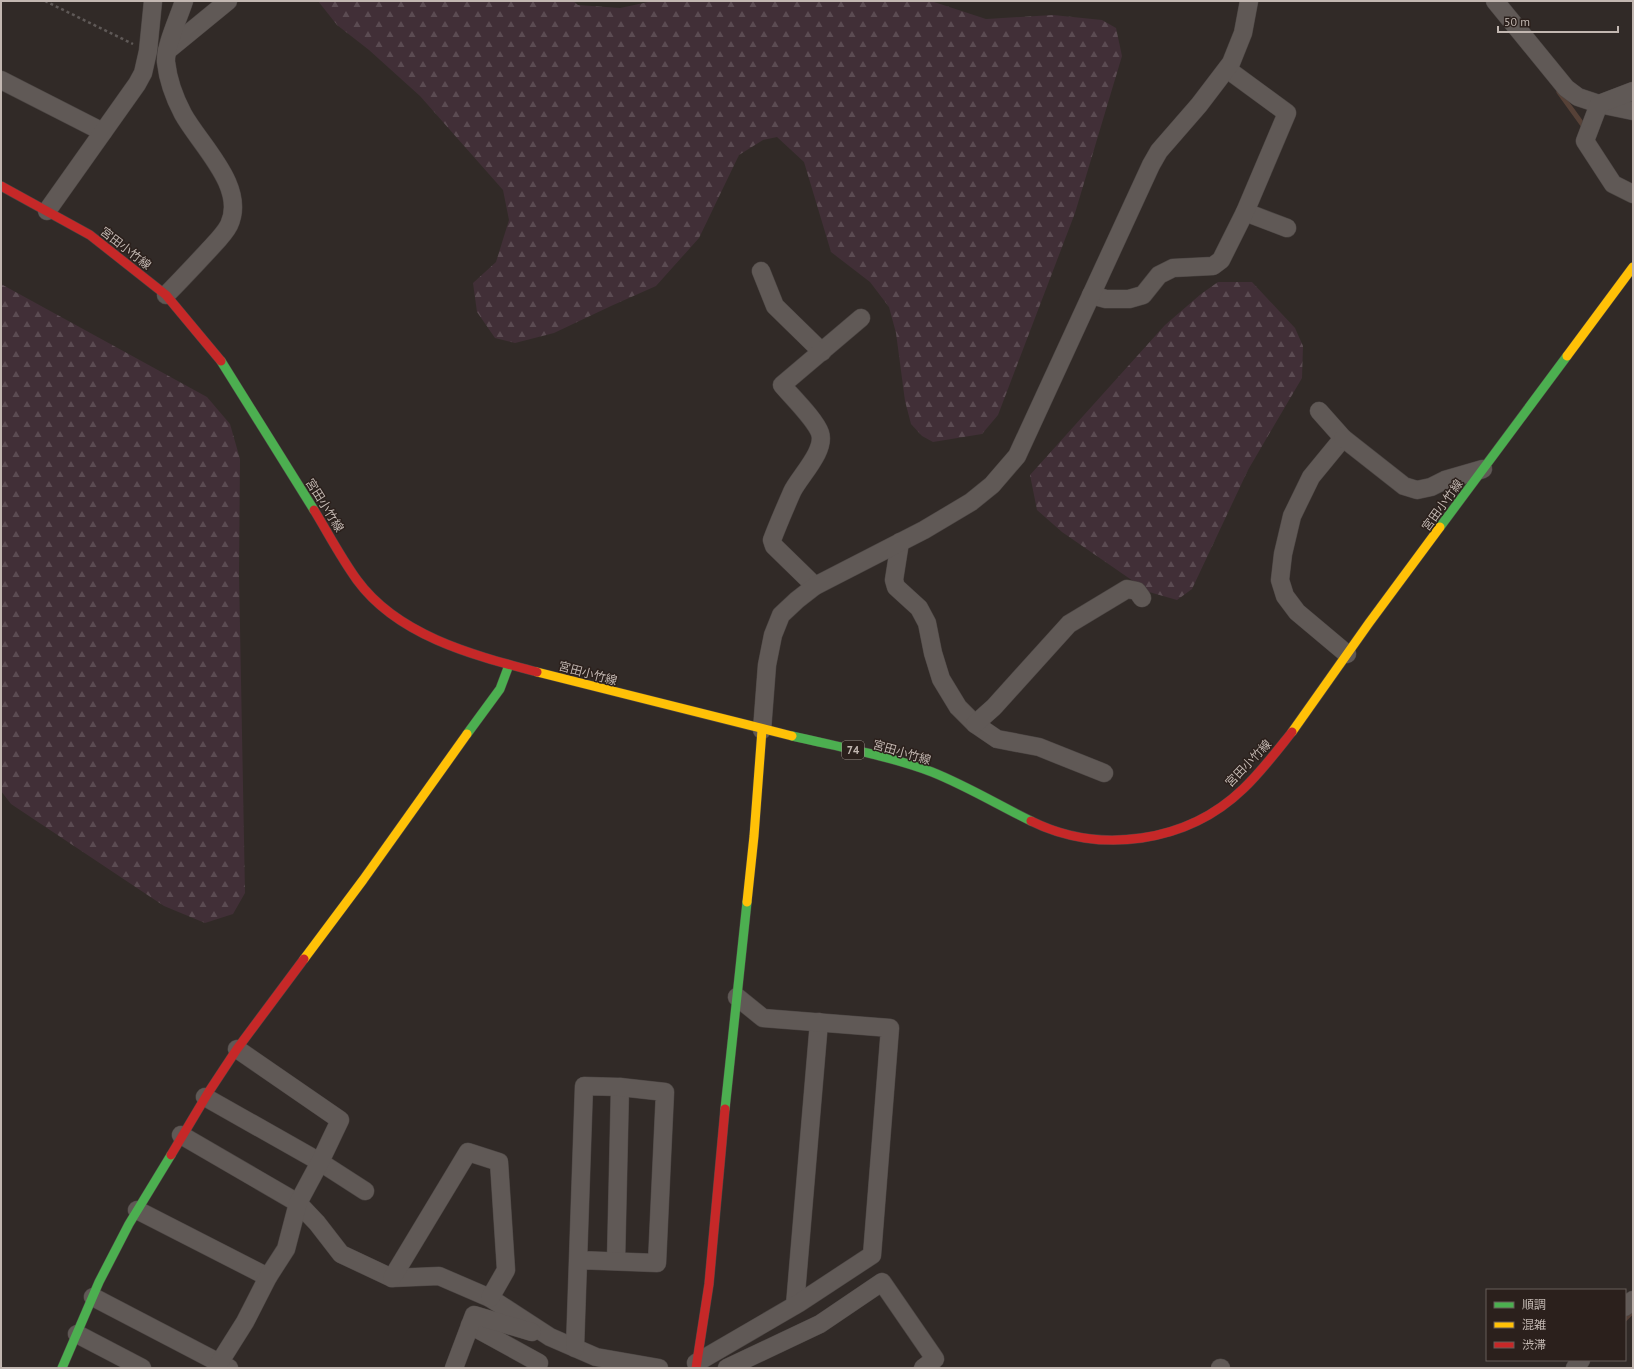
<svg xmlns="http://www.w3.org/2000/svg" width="1634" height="1369" viewBox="0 0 1634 1369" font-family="'PT Sans','Noto Sans JP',sans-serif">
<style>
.forest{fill:url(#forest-firs)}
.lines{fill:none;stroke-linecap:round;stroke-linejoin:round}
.stream{stroke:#564137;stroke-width:5}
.street-casing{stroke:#4b4543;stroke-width:19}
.fast-casing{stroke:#4b4542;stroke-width:10}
.slow-casing{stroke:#4b4542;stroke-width:10}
.jam-casing{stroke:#4b4542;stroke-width:10}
.path{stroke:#5f5957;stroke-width:2.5;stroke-dasharray:3 3;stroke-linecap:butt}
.street{stroke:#605956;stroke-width:18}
.fast{stroke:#4caf50;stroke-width:9}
.slow{stroke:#ffc107;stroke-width:9}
.jam{stroke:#c62828;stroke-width:9}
.labels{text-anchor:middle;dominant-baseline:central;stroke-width:3;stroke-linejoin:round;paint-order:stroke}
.shield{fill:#2b201c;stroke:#958a84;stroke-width:1}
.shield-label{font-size:11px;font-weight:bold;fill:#c2b7b1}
.street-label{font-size:12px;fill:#c2b7b1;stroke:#2b201c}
</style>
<defs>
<pattern id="forest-firs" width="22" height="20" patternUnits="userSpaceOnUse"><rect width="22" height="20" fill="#412f37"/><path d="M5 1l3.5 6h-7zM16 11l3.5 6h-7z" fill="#5b4b52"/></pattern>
</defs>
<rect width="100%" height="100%" fill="#312a27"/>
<g class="forest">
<path d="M 318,1 L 573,1 L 578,5 L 620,8 L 653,1 L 931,1 L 986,19 L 1053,15 L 1102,20 L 1116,28 L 1122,56 L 1075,213 L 998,415 L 982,434 L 933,442 L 922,436 L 911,424 L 905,401 L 896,333 L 889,307 L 870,282 L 831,252 L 804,162 L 777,137 L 763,140 L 739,155 L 699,238 L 656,286 L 611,306 L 554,333 L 515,343 L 495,338 L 477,312 L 473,283 L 496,262 L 509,220 L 503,190 L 420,96 L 369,50 L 337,25 Z"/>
<path d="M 1218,282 L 1252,282 L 1295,328 L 1303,346 L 1302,378 L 1248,470 L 1192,589 L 1177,600 L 1149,592 L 1062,532 L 1037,510 L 1030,475 L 1165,325 L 1201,294 Z"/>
<path d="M 1,284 L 207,397 L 230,424 L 240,459 L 239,574 L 245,893 L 233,914 L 205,923 L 164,906 L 11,804 L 1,791 Z"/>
</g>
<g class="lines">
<g class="stream">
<path d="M 1559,92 L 1585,128"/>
<path d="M 1625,1319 L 1633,1311"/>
</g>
<defs>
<g id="street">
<path d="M 1495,1 L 1566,88 L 1578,97 L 1599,104 L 1633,111"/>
<path d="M 167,51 L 228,1"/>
<path d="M 1,80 L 103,132"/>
<path d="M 1633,91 L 1599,104 L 1585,141 L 1613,184 L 1633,194"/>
<path d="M 47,211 L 137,84 L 143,73 L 148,51 L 153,1"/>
<path d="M 1245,212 L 1287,228"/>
<path d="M 761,271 L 775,306 L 822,352"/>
<path d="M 166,295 C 180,281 193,267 206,253 C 214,244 224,235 229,225 C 247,187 200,145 183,114 C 175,99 168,80 166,62 C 165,46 179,17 184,1"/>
<path d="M 1091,295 L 1106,299 L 1129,299 L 1143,295 L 1159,275 L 1173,268 L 1213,266 L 1221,260 L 1245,212 L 1287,113 L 1227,69"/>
<path d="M 1319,411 L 1343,438 L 1311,477 L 1292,516 L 1283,554 L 1280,580 L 1285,596 L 1297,612 L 1347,654"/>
<path d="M 1343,438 L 1404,486 L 1417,490 L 1431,487 L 1445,480 L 1483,469"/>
<path d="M 900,542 L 894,580 L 896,587 L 919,608 L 927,623 L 933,653 L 941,679 L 958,707 L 975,724 L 997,739 L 1039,747 L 1104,773"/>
<path d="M 815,586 L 774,546 L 772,540 C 778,524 785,508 792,492 C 799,477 826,451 820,433 C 815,419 792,397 782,385 L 861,318"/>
<path d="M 975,724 L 994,707 L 1069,624 L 1127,589 L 1137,591 L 1142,598"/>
<path d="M 762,730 L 767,665 L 773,635 L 781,615 L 797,600 L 815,586 L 924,530 L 971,502 L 992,485 L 1017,456 L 1151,165 L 1159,151 L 1199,105 L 1231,63 L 1243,33 L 1249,1"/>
<path d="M 205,1097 L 320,1162 L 365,1191"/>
<path d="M 181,1135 L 298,1203 L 317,1223 L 341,1254 L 392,1278 L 439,1276 L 490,1298 L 550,1337 L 596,1357 L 659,1368"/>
<path d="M 137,1210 L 268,1277"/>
<path d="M 616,1261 L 620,1087"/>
<path d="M 392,1278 L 468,1152 L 499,1162 L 506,1270 L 490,1298"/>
<path d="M 93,1297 L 229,1368"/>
<path d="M 795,1305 L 819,1022"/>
<path d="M 1625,1307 L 1633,1300"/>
<path d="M 470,1325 L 539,1363 L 537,1368"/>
<path d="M 77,1334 L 142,1368"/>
<path d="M 575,1348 L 584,1086 L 620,1087 L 665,1092 L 657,1263 L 578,1260"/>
<path d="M 696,1363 L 799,1303 L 872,1255 L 890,1028 L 763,1018 L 737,997"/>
<path d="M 216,1368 L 245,1322 L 268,1277 L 286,1249 L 298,1203 L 320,1162 L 340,1120 L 237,1049"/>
<path d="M 454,1368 L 474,1315 L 532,1332"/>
<path d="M 727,1368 L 820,1324 L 882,1282 L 935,1359 L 923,1368"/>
<path d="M 1220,1368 L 1221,1368"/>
<path d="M 1575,1368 L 1581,1360"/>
</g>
<g id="fast">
<path d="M 221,361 L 314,510"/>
<path d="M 1440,527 L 1567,356"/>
<path d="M 467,734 L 500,689 L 509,665"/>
<path d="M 792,736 C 839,747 887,755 932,772 C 967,786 998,805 1031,821"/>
<path d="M 725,1109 L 747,902"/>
<path d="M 62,1368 L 99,1282 L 129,1224 L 171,1155"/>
</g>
<g id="slow">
<path d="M 1567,356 L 1633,267"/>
<path d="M 537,672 L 792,736"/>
<path d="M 1292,732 L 1369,623 L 1440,527"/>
<path d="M 747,902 L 754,836 L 762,730"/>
<path d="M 304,959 L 363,880 L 467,734"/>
</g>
<g id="jam">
<path d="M 1,186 L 90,235 L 166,295 L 221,361"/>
<path d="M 314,510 C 328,533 341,558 357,580 C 398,636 473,655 537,672"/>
<path d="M 1031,821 C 1099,855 1187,843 1243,789 C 1261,772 1276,752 1292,732"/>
<path d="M 171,1155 L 208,1093 L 237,1049 L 304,959"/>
<path d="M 696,1368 L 709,1284 L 725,1109"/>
</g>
</defs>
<use href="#street" class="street-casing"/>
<use href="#fast" class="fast-casing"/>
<use href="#slow" class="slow-casing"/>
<use href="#jam" class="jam-casing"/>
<path class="path" d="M 45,1 L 133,44"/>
<use href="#street" class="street"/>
<use href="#fast" class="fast"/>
<use href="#slow" class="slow"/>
<use href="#jam" class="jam"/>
</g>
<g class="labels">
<rect class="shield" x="842" y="741" width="22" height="18" rx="3"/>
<g class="shield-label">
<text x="853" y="750">74</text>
</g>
<g class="street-label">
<text transform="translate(126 248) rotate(38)">宮田小竹線</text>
<text transform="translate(325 505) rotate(58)">宮田小竹線</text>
<text transform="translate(1442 505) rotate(-54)">宮田小竹線</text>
<text transform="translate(588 673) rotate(15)">宮田小竹線</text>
<text transform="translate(902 752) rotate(16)">宮田小竹線</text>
<text transform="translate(1248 763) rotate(-46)">宮田小竹線</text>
</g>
</g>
<rect width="1634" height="1369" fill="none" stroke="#c2b7b1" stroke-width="4"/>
<rect x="1486" y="1289" width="140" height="72" fill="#2b201c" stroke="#675c58"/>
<rect x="1494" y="1302" width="20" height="6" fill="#4caf50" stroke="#675c58"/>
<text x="1522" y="1309" font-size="12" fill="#c2b7b1">順調</text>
<rect x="1494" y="1322" width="20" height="6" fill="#ffc107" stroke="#675c58"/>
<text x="1522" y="1329" font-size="12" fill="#c2b7b1">混雑</text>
<rect x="1494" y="1342" width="20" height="6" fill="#c62828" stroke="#675c58"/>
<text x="1522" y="1349" font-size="12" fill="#c2b7b1">渋滞</text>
<path d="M1498 26v6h120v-6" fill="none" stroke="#c2b7b1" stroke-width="2"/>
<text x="1504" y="26" font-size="12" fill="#c2b7b1" stroke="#2b201c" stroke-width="3" paint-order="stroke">50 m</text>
</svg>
